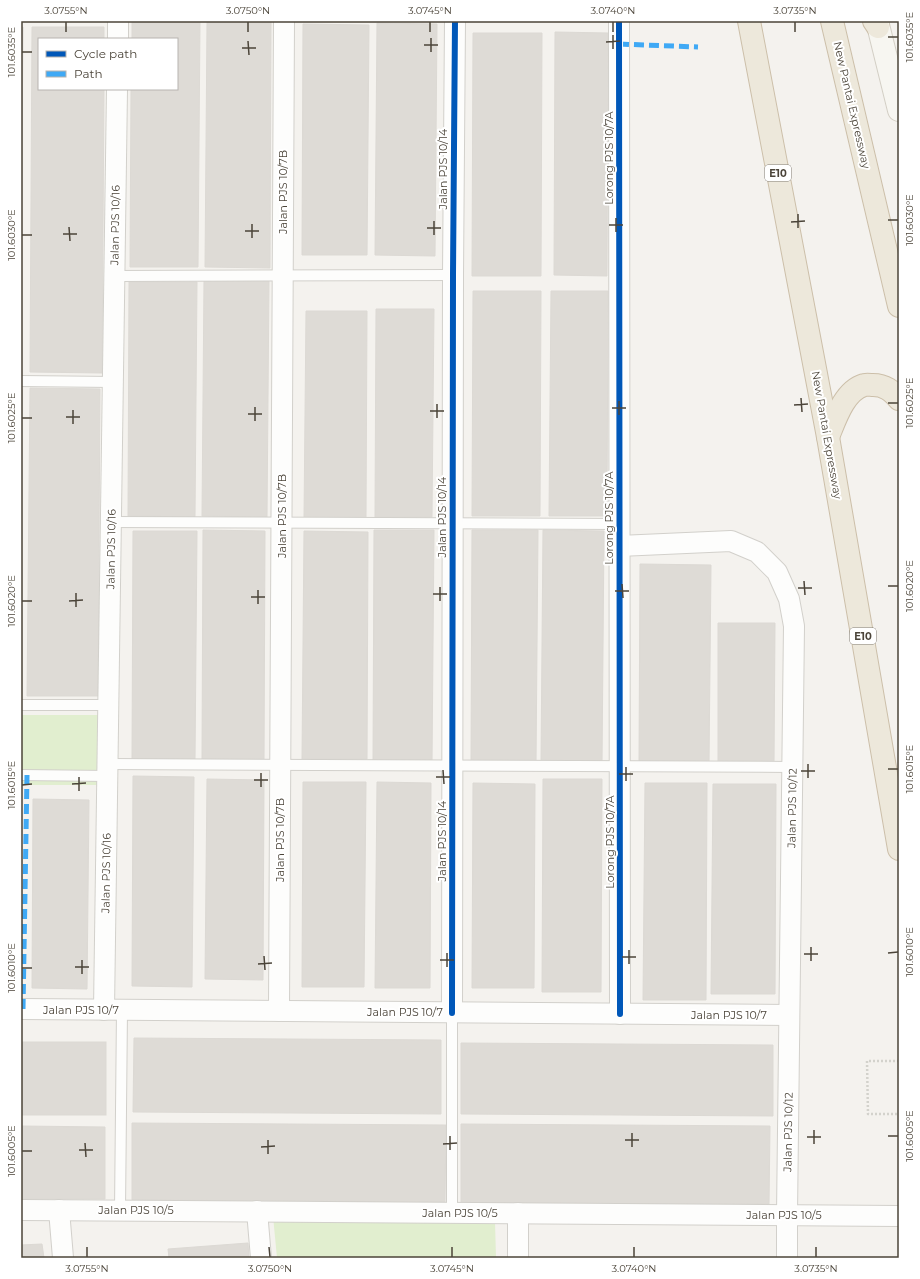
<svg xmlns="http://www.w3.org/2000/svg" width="920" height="1279" viewBox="0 0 920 1279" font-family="Montserrat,sans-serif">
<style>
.green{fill:#e1eecf}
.building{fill:#dedbd6;stroke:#dcd9d4}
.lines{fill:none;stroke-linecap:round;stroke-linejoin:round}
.lane-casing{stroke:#d2d0cb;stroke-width:12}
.street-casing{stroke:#d2d0cb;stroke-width:22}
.secondary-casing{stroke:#d3cfc5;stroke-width:24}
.highway-casing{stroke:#ccbfa9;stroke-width:24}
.path{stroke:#d3d2cc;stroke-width:2.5;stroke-dasharray:2 2;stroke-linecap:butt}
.lane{stroke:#fdfdfc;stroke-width:10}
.street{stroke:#fdfdfc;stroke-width:20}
.secondary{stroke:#f7f6f1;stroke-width:22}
.highway{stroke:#ede8db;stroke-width:22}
.quiet{stroke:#3fa9f5;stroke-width:5;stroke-dasharray:10 5;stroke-linecap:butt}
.cycleway-casing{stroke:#fff;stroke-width:8}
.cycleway{stroke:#0057b8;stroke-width:6}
.ticks{fill:none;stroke:#4b4439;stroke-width:1.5}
.labels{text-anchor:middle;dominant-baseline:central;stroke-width:4;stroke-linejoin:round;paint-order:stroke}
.shield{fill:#fff;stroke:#817c74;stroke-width:1}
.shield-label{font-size:10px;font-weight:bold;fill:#4b4439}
.street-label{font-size:11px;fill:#4b4439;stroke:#fff}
.neatline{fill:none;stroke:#4b4439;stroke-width:1.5}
.ticks-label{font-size:10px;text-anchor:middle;fill:#4b4439}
</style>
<rect width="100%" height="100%" fill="#f4f2ee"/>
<g class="green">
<rect x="21" y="715" width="81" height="70"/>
<path d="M 273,1216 L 495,1221 L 496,1258 L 277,1258 Z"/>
</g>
<g class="building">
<path d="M 132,21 L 200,21 L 198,267 L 130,267 L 131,89 L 177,89 L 177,39 L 132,39 Z"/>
<path d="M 207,22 L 271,22 L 270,268 L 205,267 Z"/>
<path d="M 377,23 L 437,24 L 435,256 L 375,255 Z"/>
<path d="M 303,24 L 369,25 L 367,255 L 302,255 Z"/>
<path d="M 21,27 L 23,27 L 21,262 Z"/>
<path d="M 32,27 L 104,27 L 104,39 L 39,39 L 39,89 L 104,89 L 102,373 L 30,372 Z"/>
<path d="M 555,32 L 608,33 L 607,276 L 554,275 Z"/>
<path d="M 473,33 L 542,33 L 541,276 L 472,276 Z"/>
<path d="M 204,280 L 269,281 L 267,517 L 202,516 Z"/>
<path d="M 129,282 L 197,282 L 195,517 L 128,516 Z"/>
<path d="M 473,291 L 541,291 L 540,516 L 472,516 Z"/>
<path d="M 551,291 L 608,291 L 607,516 L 549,516 Z"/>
<path d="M 376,309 L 434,309 L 432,517 L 375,517 Z"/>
<path d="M 306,311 L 367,311 L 366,519 L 304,518 Z"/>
<path d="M 30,388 L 100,389 L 98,696 L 27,696 Z"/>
<path d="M 21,390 L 22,390 L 21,477 Z"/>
<path d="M 203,530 L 265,531 L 264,760 L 202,759 Z"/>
<path d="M 374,530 L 434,530 L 432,762 L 373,762 Z"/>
<path d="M 472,530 L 538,530 L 536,763 L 471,763 Z"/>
<path d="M 543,530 L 604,531 L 602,763 L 541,762 Z"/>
<path d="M 133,531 L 197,531 L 195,759 L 132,759 Z"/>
<path d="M 304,531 L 368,532 L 367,759 L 302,759 Z"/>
<path d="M 640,564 L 711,565 L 709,763 L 639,763 Z"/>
<path d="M 718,623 L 775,623 L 774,763 L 718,763 Z"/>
<path d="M 133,776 L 194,777 L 192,987 L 132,986 Z"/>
<path d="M 207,779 L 264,780 L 263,980 L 205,979 Z"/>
<path d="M 543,779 L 602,779 L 601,992 L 542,992 Z"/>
<path d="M 303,782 L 366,782 L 364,987 L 302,987 Z"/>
<path d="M 377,782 L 431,783 L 430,988 L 375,988 Z"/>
<path d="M 473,783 L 535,784 L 534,988 L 472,988 Z"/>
<path d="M 645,783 L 707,783 L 706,1000 L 643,1000 Z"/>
<path d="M 713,784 L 776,784 L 775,994 L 711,994 Z"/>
<path d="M 33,799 L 89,800 L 87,989 L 32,988 Z"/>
<path d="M 134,1038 L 441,1040 L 441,1114 L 133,1112 Z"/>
<rect x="21" y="1042" width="85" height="73"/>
<path d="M 461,1043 L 773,1045 L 773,1116 L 461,1114 Z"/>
<path d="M 132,1123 L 446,1125 L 445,1202 L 132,1200 Z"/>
<path d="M 461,1124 L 770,1126 L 769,1204 L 461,1203 Z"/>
<path d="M 21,1126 L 105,1127 L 105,1199 L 21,1199 Z"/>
<path d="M 248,1243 L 249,1258 L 169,1258 L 168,1249 Z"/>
<path d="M 42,1244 L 44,1258 L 21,1258 L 21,1245 Z"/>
</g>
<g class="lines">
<defs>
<g id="lane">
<path d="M 115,276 L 453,275"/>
<path d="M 21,381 L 113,382"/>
<path d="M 111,522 L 619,524"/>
<path d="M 21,705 L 108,705"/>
<path d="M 108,764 L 793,767"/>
<path d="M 21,775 L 107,776"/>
<path d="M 120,1210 L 122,1010"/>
<path d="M 452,1213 L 452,1013"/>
</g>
<g id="street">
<path d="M 619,21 L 620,1014"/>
<path d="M 118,39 L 118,21"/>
<path d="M 619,546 L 731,541 L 757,552 L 777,572 L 789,599 L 794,626 L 787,1215 L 787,1258"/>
<path d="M 21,1009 L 789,1015"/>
<path d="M 104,1010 L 117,89"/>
<path d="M 279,1011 L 284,21"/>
<path d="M 452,1013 L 453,275 L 455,21"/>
<path d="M 21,1210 L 899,1216"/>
<path d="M 59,1210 L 63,1258"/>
<path d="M 257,1211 L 261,1258"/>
<path d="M 518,1213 L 518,1258"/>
</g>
<path id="secondary" d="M 877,21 L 899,110"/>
<g id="highway">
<path d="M 749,21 L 828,437 L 899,849"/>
<path d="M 832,21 L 899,306"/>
<path d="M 874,21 L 878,27"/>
<path d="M 828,437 C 835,420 844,391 864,385 C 866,384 871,385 873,385 C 885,385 892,391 899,399"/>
</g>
</defs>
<use href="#lane" class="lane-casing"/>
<use href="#street" class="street-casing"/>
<use href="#secondary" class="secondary-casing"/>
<use href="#highway" class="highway-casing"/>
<path class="path" d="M 899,1061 L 867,1061 L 868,1114 L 899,1114"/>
<use href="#lane" class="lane"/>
<use href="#street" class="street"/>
<use href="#secondary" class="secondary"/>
<use href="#highway" class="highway"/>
<g class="quiet">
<path d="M 619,44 L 698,47"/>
<path d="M 23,1009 L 27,775"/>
</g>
<defs>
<g id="cycleway">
<path d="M 619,21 L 620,1014"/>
<path d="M 452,1013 L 453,275 L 455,21"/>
</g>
</defs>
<use href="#cycleway" class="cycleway-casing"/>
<use href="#cycleway" class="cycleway"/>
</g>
<path class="ticks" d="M 66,22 L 66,32M 248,22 L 248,32M 430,22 L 430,32M 613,22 L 613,32M 795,22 L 795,32M 613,35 L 613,49M 888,37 L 898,37M 431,38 L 431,52M 248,41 L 249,55M 606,42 L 620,41M 424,45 L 438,45M 242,48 L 256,48M 22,52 L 32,52M 798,214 L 798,228M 616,218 L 616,232M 888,220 L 898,220M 434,221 L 434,235M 791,222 L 805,221M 252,224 L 252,238M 609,225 L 623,225M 69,227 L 70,241M 427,228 L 441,228M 245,231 L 259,231M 63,234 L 77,234M 22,235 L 32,235M 801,398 L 802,412M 619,401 L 619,415M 888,403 L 898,403M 437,404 L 437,418M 794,405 L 808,404M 255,407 L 255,421M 612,408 L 626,408M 73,410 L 73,424M 430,411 L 444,411M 248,414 L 262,414M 66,417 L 80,417M 22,418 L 32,418M 804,581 L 805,595M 622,584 L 623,598M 888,586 L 898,586M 440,587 L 440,601M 798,588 L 812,588M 258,590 L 258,604M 615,591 L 629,591M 76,593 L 76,607M 433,594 L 447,594M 251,597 L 265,597M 22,601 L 32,601M 69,601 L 83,600M 808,764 L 808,778M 626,767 L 626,781M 888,769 L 898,769M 443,770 L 444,784M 801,771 L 815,771M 261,773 L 261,787M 619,774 L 633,774M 79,777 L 79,791M 436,777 L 450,777M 254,780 L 268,780M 72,784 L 86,783M 22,785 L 32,784M 811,947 L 811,961M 629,950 L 629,964M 447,953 L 447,967M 888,953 L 898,952M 804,954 L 818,954M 264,956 L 265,970M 622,957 L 636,957M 82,960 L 82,974M 440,960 L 454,960M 258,964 L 272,963M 75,967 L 89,967M 22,968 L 32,968M 814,1130 L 814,1144M 632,1133 L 632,1147M 450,1136 L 450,1150M 888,1136 L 898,1136M 807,1137 L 821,1137M 268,1140 L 268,1154M 625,1140 L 639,1140M 85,1143 L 86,1157M 443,1144 L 457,1143M 261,1147 L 275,1146M 79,1150 L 93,1150M 22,1151 L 32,1151M 87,1247 L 87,1257M 269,1247 L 270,1257M 452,1247 L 452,1257M 634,1247 L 634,1257M 816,1247 L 816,1257"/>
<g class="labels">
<g class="shield">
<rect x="765" y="165" width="26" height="16" rx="3"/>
<rect x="850" y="628" width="26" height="16" rx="3"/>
</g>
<g class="shield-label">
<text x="778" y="173">E10</text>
<text x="863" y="636">E10</text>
</g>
<g class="street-label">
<text transform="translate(852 105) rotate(77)">New Pantai Expressway</text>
<text transform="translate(609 158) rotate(-90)">Lorong PJS 10/7A</text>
<text transform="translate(443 169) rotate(-90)">Jalan PJS 10/14</text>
<text transform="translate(283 192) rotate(-90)">Jalan PJS 10/7B</text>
<text transform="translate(115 225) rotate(-89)">Jalan PJS 10/16</text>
<text transform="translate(827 435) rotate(80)">New Pantai Expressway</text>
<text transform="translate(282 516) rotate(-90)">Jalan PJS 10/7B</text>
<text transform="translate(442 517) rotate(-90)">Jalan PJS 10/14</text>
<text transform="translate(609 518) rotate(-90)">Lorong PJS 10/7A</text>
<text transform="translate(111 549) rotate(-89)">Jalan PJS 10/16</text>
<text transform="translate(792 808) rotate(-89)">Jalan PJS 10/12</text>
<text transform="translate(280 840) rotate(-90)">Jalan PJS 10/7B</text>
<text transform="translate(442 841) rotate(-90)">Jalan PJS 10/14</text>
<text transform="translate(610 842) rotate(-90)">Lorong PJS 10/7A</text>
<text transform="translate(106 873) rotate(-89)">Jalan PJS 10/16</text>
<text x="81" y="1010">Jalan PJS 10/7</text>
<text x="405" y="1012">Jalan PJS 10/7</text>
<text x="729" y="1015">Jalan PJS 10/7</text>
<text transform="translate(788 1132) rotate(-89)">Jalan PJS 10/12</text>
<text x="136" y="1210">Jalan PJS 10/5</text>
<text x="460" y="1213">Jalan PJS 10/5</text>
<text x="784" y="1215">Jalan PJS 10/5</text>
</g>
</g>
<rect width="920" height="1279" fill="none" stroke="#ffffff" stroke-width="44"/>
<rect x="38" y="38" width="140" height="52" fill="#ffffff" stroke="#b7b4b0"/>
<rect x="46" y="51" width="20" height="6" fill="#0057b8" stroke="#b7b4b0"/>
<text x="74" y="58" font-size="12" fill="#4b4439">Cycle path</text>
<rect x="46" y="71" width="20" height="6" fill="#3fa9f5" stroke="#b7b4b0"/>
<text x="74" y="78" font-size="12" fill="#4b4439">Path</text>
<rect x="22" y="22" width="876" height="1235" class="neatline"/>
<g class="ticks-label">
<text x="66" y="14">3.0755°N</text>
<text x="248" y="14">3.0750°N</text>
<text x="430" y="14">3.0745°N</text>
<text x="613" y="14">3.0740°N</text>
<text x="795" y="14">3.0735°N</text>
<text transform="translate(909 37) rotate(-90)" y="4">101.6035°E</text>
<text transform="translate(11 52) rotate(-90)" y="4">101.6035°E</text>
<text transform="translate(909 220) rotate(-90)" y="4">101.6030°E</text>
<text transform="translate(11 235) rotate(-90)" y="4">101.6030°E</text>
<text transform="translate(909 403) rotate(-90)" y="4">101.6025°E</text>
<text transform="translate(11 418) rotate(-90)" y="4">101.6025°E</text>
<text transform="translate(909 586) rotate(-90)" y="4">101.6020°E</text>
<text transform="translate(11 601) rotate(-90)" y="4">101.6020°E</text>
<text transform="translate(909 769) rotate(-90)" y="4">101.6015°E</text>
<text transform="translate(11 785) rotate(-90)" y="4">101.6015°E</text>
<text transform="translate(909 952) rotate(-90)" y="4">101.6010°E</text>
<text transform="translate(11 968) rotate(-90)" y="4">101.6010°E</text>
<text transform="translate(909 1136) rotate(-90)" y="4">101.6005°E</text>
<text transform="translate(11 1151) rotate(-90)" y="4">101.6005°E</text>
<text x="87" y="1272">3.0755°N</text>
<text x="270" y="1272">3.0750°N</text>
<text x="452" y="1272">3.0745°N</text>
<text x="634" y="1272">3.0740°N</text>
<text x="816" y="1272">3.0735°N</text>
</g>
</svg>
